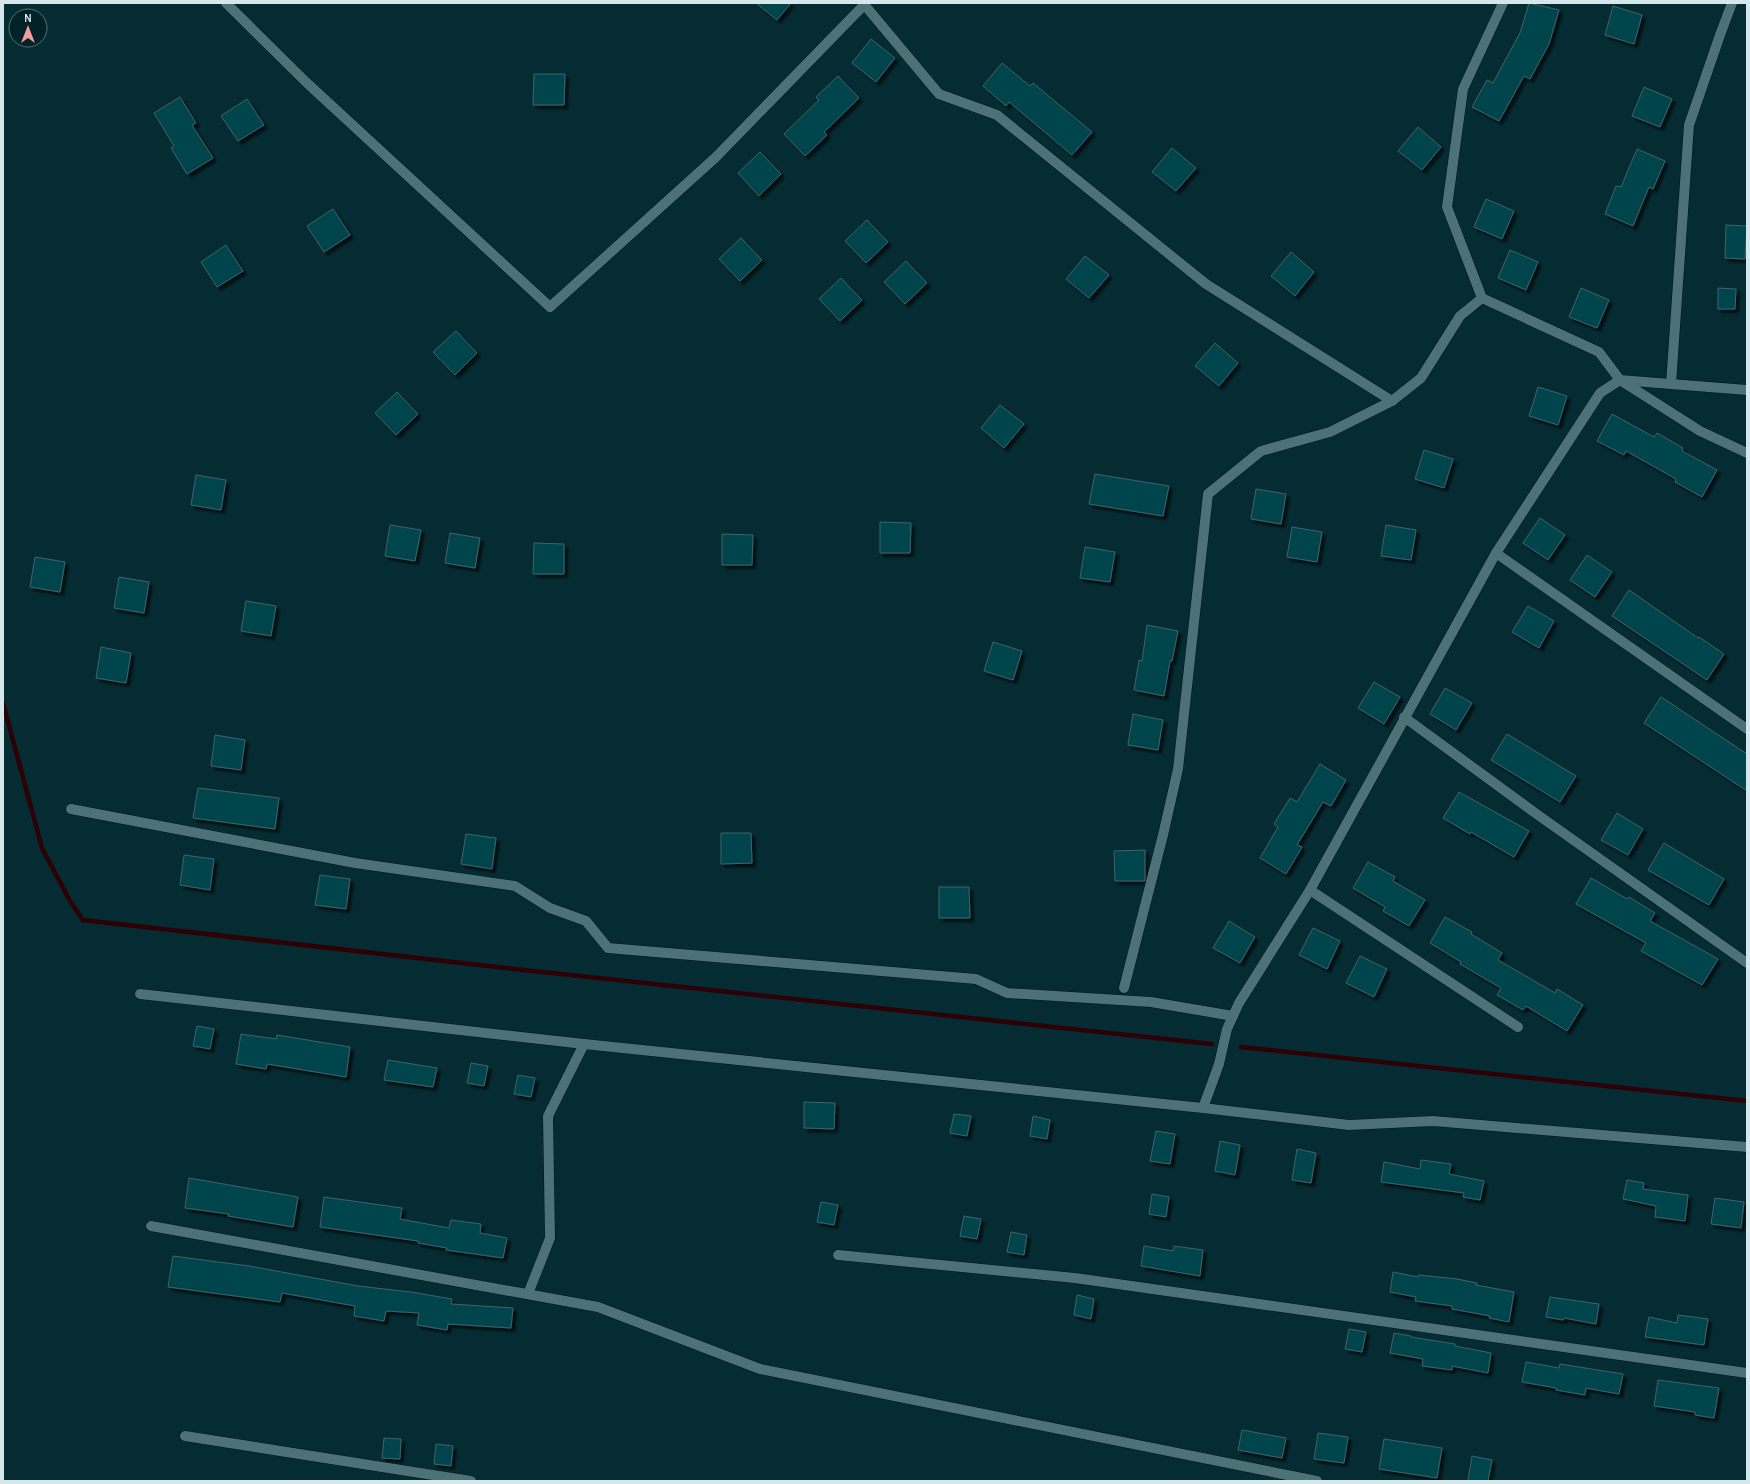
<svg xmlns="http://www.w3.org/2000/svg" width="1750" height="1484" viewBox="0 0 1750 1484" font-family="Karla,sans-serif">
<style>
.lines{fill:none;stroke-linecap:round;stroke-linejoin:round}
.stream{stroke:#2c0005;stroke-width:4.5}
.building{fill:#04444c;stroke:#3f6369;filter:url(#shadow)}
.minor-casing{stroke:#001317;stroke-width:11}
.minor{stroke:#4c7177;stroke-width:10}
</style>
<defs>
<filter id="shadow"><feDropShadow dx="3.5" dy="3.5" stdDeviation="1" flood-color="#0009"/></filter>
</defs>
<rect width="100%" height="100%" fill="#052c32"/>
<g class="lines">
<g class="stream">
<path d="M 3,703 L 42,848 L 70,901 L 83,920 L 524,970 L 1212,1044"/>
<path d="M 1241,1047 L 1747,1101"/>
</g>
</g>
<g class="building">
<path d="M 756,3 L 791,3 L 777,20 Z"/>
<path d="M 1529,3 L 1559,10 L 1549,44 L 1530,79 L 1524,76 L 1499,121 L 1472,107 L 1487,80 L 1493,83 L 1520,33 Z"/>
<path d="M 1613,6 L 1642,15 L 1634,44 L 1605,35 Z"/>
<path d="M 871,39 L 895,58 L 876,82 L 852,63 Z"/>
<path d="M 1002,63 L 1030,86 L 1033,83 L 1092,132 L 1072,155 L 1009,102 L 1006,106 L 983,86 Z"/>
<path d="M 534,74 L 565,74 L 564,105 L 533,105 Z"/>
<path d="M 838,76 L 859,98 L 824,132 L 827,135 L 805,156 L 784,134 L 819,100 L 816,97 Z"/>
<path d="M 1644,87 L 1672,99 L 1660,127 L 1632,116 Z"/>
<path d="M 180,97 L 196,123 L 192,125 L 213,158 L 187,174 L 171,148 L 174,146 L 154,113 Z"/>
<path d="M 247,99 L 264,125 L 238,141 L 221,116 Z"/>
<path d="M 1418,127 L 1441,147 L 1422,170 L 1398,151 Z"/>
<path d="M 1172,148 L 1196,168 L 1176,191 L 1152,172 Z"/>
<path d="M 1637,149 L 1665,161 L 1653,189 L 1649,187 L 1633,226 L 1605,214 L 1616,186 L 1621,187 Z"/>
<path d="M 760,152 L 781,174 L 759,196 L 738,173 Z"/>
<path d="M 1486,199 L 1514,211 L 1502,239 L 1474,227 Z"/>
<path d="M 333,209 L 350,235 L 324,252 L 307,226 Z"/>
<path d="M 867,220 L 888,242 L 866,263 L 845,241 Z"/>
<path d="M 1726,225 L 1747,226 L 1745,259 L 1725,258 Z"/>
<path d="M 741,238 L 762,260 L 740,281 L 719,259 Z"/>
<path d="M 226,245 L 243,271 L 217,287 L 201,262 Z"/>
<path d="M 1510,250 L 1538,262 L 1526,290 L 1498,278 Z"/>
<path d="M 1291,252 L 1314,272 L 1295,296 L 1271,276 Z"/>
<path d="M 1085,256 L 1109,275 L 1089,298 L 1066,279 Z"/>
<path d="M 906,261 L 927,283 L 905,304 L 884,282 Z"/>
<path d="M 841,278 L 862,300 L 840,321 L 819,299 Z"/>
<path d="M 1581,288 L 1609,300 L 1597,328 L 1569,317 Z"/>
<path d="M 1718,288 L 1736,289 L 1735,309 L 1718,309 Z"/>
<path d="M 456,331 L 477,353 L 455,375 L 433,352 Z"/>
<path d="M 1215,343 L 1238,363 L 1219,386 L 1195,366 Z"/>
<path d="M 1538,387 L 1567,396 L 1558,425 L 1529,416 Z"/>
<path d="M 397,392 L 418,414 L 396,435 L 375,413 Z"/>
<path d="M 1000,405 L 1024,424 L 1004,448 L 981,428 Z"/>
<path d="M 1612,414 L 1654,437 L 1657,433 L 1683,448 L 1682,451 L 1717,470 L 1702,497 L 1675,482 L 1676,479 L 1626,451 L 1624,455 L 1597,441 Z"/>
<path d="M 1424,450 L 1453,459 L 1444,488 L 1415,479 Z"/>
<path d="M 1095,474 L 1169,486 L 1163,516 L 1089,504 Z"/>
<path d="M 196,475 L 226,480 L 221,510 L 191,505 Z"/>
<path d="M 1256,489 L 1286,494 L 1281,524 L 1251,519 Z"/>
<path d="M 1540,518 L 1565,535 L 1548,560 L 1523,543 Z"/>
<path d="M 880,522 L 911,523 L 910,553 L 880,553 Z"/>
<path d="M 390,525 L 421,530 L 415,561 L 385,556 Z"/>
<path d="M 1386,525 L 1416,530 L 1411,560 L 1381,556 Z"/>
<path d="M 1292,527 L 1322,532 L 1317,562 L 1287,557 Z"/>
<path d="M 450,533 L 480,538 L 475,568 L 445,563 Z"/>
<path d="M 722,534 L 753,535 L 752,565 L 722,565 Z"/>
<path d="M 534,543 L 564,544 L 564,574 L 533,574 Z"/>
<path d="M 1085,547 L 1115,552 L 1110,582 L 1080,578 Z"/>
<path d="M 1587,555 L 1612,572 L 1595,597 L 1570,580 Z"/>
<path d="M 35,557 L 65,562 L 60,592 L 30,587 Z"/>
<path d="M 119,577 L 149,582 L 144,613 L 114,608 Z"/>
<path d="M 1629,590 L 1698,638 L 1699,637 L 1724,654 L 1707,680 L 1612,616 Z"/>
<path d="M 246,601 L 276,606 L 271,636 L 241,631 Z"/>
<path d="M 1528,606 L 1554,621 L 1539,648 L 1512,632 Z"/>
<path d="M 1147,625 L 1178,631 L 1172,661 L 1170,661 L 1164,696 L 1134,690 L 1139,660 L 1142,661 Z"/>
<path d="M 993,642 L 1022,651 L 1013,680 L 984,671 Z"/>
<path d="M 101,647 L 131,653 L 126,683 L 96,678 Z"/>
<path d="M 1374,682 L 1400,697 L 1384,724 L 1358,708 Z"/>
<path d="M 1445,688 L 1472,703 L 1456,730 L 1430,714 Z"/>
<path d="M 1661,697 L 1747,754 L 1747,791 L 1644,723 Z"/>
<path d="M 1133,714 L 1163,720 L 1158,750 L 1128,745 Z"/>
<path d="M 1507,734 L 1576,776 L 1560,802 L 1491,760 Z"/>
<path d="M 215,735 L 245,740 L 241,770 L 211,766 Z"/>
<path d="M 1320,764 L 1346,780 L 1331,806 L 1323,802 L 1297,845 L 1302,847 L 1286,874 L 1260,858 L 1278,827 L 1274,824 L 1290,798 L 1297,802 Z"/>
<path d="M 198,788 L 279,798 L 275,829 L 193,818 Z"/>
<path d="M 1459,792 L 1529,831 L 1514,857 L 1471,832 L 1470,834 L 1443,818 Z"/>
<path d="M 1617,813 L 1643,829 L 1628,855 L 1601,840 Z"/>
<path d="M 721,833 L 751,833 L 752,863 L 721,864 Z"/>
<path d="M 466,834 L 496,838 L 492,869 L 461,864 Z"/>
<path d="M 1664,843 L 1724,879 L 1709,905 L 1648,870 Z"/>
<path d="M 1145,850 L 1145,881 L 1115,881 L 1114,851 Z"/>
<path d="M 184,855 L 214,859 L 210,890 L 180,885 Z"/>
<path d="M 1368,862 L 1395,877 L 1393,881 L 1425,900 L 1409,926 L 1383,911 L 1385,907 L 1353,888 Z"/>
<path d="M 320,875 L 350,879 L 346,909 L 315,905 Z"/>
<path d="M 1591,878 L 1627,899 L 1629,897 L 1655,913 L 1650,921 L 1718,959 L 1702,985 L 1641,951 L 1646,943 L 1576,904 Z"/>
<path d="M 939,887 L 969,887 L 970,918 L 939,918 Z"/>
<path d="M 1445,917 L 1472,932 L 1471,934 L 1502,953 L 1498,960 L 1555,993 L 1557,989 L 1583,1005 L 1567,1031 L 1526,1006 L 1523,1010 L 1497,995 L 1501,988 L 1460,964 L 1461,962 L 1430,943 Z"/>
<path d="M 1229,921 L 1255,937 L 1240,963 L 1213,948 Z"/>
<path d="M 1313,928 L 1340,941 L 1327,969 L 1299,955 Z"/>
<path d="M 1360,956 L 1387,969 L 1374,997 L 1346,983 Z"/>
<path d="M 197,1026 L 214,1029 L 210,1049 L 193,1046 Z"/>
<path d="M 241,1034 L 276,1039 L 277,1035 L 350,1047 L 346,1077 L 267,1064 L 266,1069 L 236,1064 Z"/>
<path d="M 388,1060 L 437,1068 L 433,1087 L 384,1080 Z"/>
<path d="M 471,1063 L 488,1066 L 484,1086 L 467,1083 Z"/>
<path d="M 518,1075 L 535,1078 L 531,1097 L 514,1094 Z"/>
<path d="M 804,1102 L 835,1103 L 834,1129 L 804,1128 Z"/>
<path d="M 954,1114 L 971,1116 L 967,1136 L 950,1133 Z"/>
<path d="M 1033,1116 L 1050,1120 L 1047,1139 L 1030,1136 Z"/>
<path d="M 1156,1131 L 1175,1134 L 1170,1164 L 1150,1161 Z"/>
<path d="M 1220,1141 L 1240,1145 L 1235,1175 L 1215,1171 Z"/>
<path d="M 1297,1149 L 1316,1153 L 1311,1183 L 1292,1180 Z"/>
<path d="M 1421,1160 L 1451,1164 L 1449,1174 L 1484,1181 L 1480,1200 L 1463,1197 L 1464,1193 L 1381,1182 L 1384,1162 L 1420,1169 Z"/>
<path d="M 189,1178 L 298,1197 L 293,1227 L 228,1216 L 229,1214 L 185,1208 Z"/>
<path d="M 1627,1180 L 1644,1183 L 1643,1189 L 1688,1195 L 1685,1221 L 1655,1217 L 1656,1206 L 1623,1199 Z"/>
<path d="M 1152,1194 L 1169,1197 L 1166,1217 L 1149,1214 Z"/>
<path d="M 324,1197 L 402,1208 L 400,1219 L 449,1228 L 451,1220 L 481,1224 L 480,1233 L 507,1238 L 503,1258 L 446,1250 L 447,1248 L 418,1243 L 418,1241 L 320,1227 Z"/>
<path d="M 1715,1198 L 1744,1202 L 1741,1228 L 1711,1224 Z"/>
<path d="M 821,1202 L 838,1205 L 834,1225 L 817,1222 Z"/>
<path d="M 964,1216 L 981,1219 L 977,1239 L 960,1236 Z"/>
<path d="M 1011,1232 L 1027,1235 L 1024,1255 L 1007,1252 Z"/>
<path d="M 1144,1246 L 1173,1251 L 1174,1246 L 1203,1250 L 1200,1276 L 1141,1266 Z"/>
<path d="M 173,1256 L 249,1266 L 358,1286 L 411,1292 L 452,1299 L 451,1304 L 513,1308 L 511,1328 L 448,1324 L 447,1330 L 417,1325 L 419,1313 L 386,1311 L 384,1321 L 354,1316 L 355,1306 L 282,1293 L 280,1302 L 168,1287 Z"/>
<path d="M 1393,1272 L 1418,1277 L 1419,1275 L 1457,1279 L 1477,1283 L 1476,1285 L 1514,1292 L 1509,1322 L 1489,1318 L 1490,1316 L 1452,1309 L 1452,1306 L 1415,1301 L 1416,1297 L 1390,1292 Z"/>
<path d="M 1077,1295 L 1094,1299 L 1091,1319 L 1074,1315 Z"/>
<path d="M 1550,1297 L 1599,1304 L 1596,1324 L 1564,1318 L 1563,1320 L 1546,1317 Z"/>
<path d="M 1678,1315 L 1708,1319 L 1704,1345 L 1645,1337 L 1649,1317 L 1677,1323 Z"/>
<path d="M 1349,1329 L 1366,1332 L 1362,1352 L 1345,1349 Z"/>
<path d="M 1394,1333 L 1411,1336 L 1411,1337 L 1455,1344 L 1455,1346 L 1491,1353 L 1488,1373 L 1452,1366 L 1452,1370 L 1422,1366 L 1423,1359 L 1390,1353 Z"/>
<path d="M 1526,1362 L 1559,1368 L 1560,1364 L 1623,1374 L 1619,1394 L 1586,1388 L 1585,1395 L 1556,1390 L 1556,1388 L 1522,1382 Z"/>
<path d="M 1658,1380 L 1719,1388 L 1714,1418 L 1695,1415 L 1695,1412 L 1654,1406 Z"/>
<path d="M 1242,1430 L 1286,1438 L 1282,1458 L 1238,1450 Z"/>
<path d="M 1318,1433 L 1348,1437 L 1344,1463 L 1314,1459 Z"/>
<path d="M 384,1438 L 401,1439 L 400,1459 L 382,1458 Z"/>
<path d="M 1384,1439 L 1442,1448 L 1437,1478 L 1379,1469 Z"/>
<path d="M 436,1444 L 453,1446 L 451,1466 L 434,1464 Z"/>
<path d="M 1472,1456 L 1492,1460 L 1488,1481 L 1468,1481 Z"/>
</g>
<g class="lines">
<defs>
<g id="minor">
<path d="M 226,3 L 307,83 L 550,307 L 716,157 L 864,5"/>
<path d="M 863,3 L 939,94 L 997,115 L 1206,284 L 1392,401"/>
<path d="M 1482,298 L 1599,352 L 1620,380 L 1747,390"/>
<path d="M 1671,384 L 1689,125 L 1720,35 L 1732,3"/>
<path d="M 1496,553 L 1747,729"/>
<path d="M 1404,717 L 1538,815 L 1747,963"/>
<path d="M 71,809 L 355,863 L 515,886 L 550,908 L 586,921 L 608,948 L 976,979 L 1007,993 L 1151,1002 L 1233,1016"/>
<path d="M 1310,890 L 1518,1027"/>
<path d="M 1124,988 L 1163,835 L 1178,769 L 1208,494 L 1261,451 L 1330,432 L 1392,401 L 1421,378 L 1460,316 L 1482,298 L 1447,207 L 1463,89 L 1503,3"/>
<path d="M 140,994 L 584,1044 L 1203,1108 L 1349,1125 L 1433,1121 L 1747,1147"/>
<path d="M 1203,1108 L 1219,1064 L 1227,1029 L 1239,1003 L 1310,890 L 1496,553 L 1600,393 L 1620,380 L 1700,431 L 1747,453"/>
<path d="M 151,1226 L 598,1307 L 760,1369 L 1317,1481"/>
<path d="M 838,1255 L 1075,1278 L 1747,1373"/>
<path d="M 528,1294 L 550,1238 L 548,1116 L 584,1044"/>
<path d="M 185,1436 L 471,1481"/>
</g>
</defs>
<use href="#minor" class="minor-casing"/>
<use href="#minor" class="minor"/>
</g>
<rect width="1750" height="1484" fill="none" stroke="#d4e7eb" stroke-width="8"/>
<g transform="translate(28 28)"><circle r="19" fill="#002228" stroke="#557176"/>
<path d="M0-3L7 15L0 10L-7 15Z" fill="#f59b9f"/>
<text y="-6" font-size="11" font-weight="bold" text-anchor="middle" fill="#d4e7eb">N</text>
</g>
</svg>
